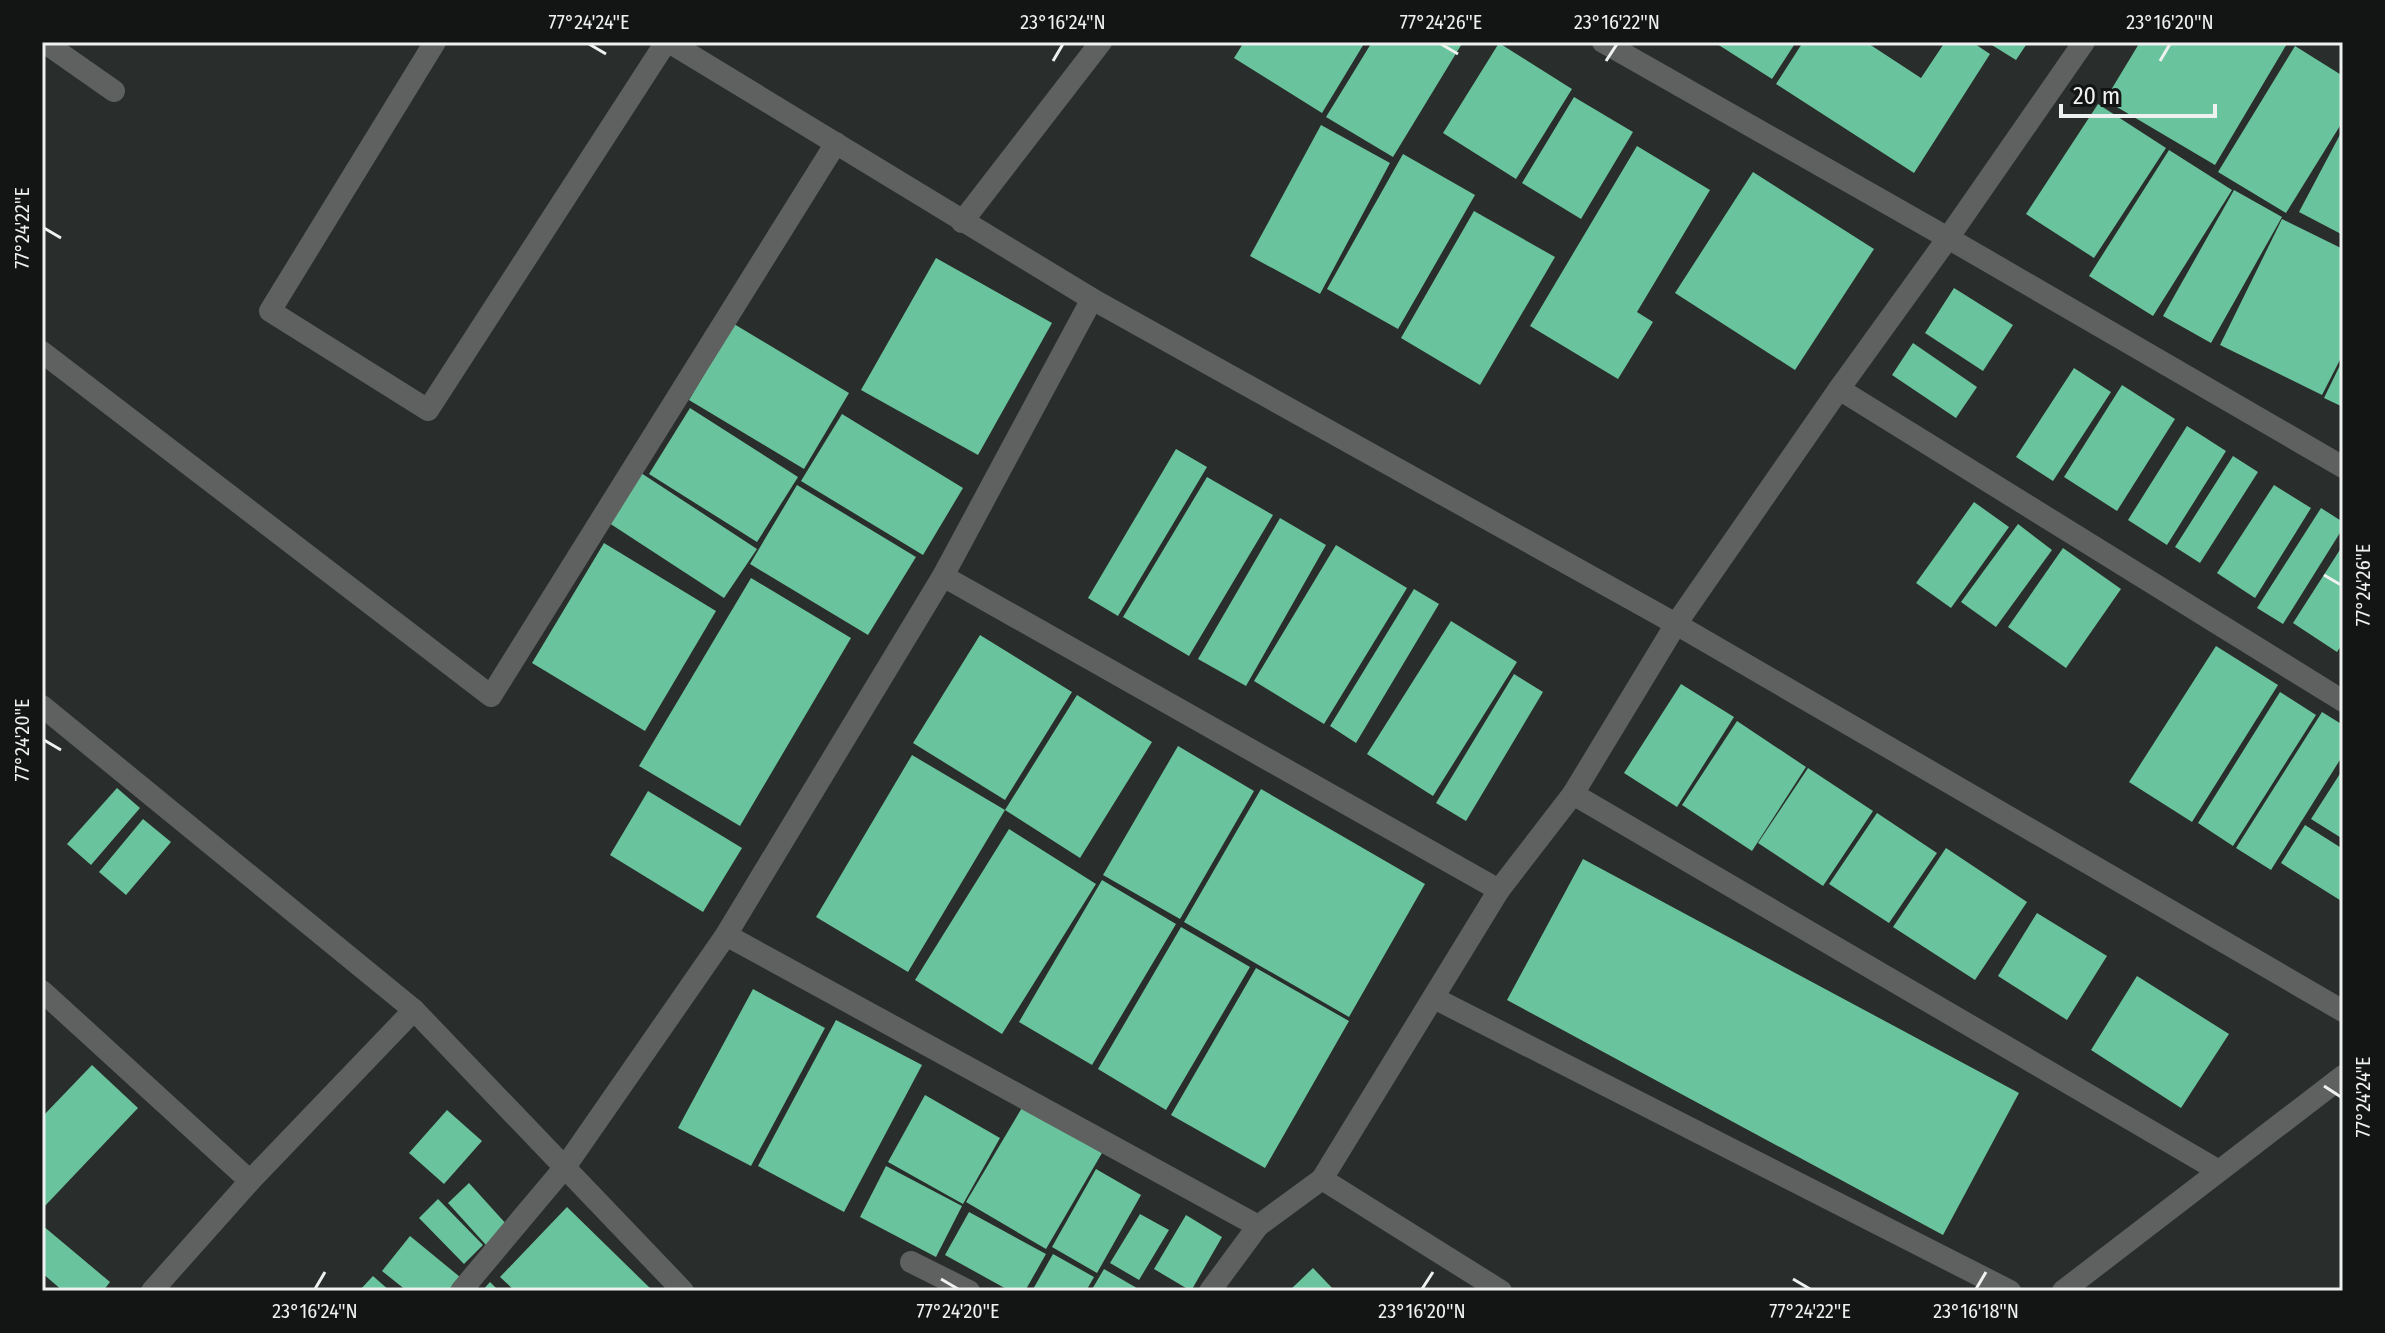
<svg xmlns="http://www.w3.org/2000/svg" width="2385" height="1333" viewBox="0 0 2385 1333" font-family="'Fira Sans Condensed',sans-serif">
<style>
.building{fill:#69c39c}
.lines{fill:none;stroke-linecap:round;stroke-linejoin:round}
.minor{stroke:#5f6160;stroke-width:22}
.ticks{fill:none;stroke:#eff1f0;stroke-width:3}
.neatline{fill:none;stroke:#eff1f0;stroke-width:3}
.ticks-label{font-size:20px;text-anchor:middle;fill:#eff1f0}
</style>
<rect width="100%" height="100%" fill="#292d2b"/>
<g class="building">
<path d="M 1244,42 L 1365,42 L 1322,113 L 1234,58 Z"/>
<path d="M 1372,42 L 1463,42 L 1393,157 L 1326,117 Z"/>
<path d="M 1714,42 L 1796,42 L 1772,79 Z"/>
<path d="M 1803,42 L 1866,42 L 1921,78 L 1945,42 L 1972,42 L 1990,54 L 1914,173 L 1776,84 Z"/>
<path d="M 1987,42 L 2028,42 L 2016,60 Z"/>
<path d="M 2140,42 L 2288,42 L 2215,165 L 2105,100 Z"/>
<path d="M 1499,43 L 1572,89 L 1516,179 L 1443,133 Z"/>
<path d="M 2295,46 L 2343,76 L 2343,121 L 2286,213 L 2218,172 Z"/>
<path d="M 1574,97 L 1633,132 L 1581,219 L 1522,183 Z"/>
<path d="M 2098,104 L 2166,148 L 2094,258 L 2026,214 Z"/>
<path d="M 1321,125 L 1390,163 L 1320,294 L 1250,256 Z"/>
<path d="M 2343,129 L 2343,235 L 2299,212 Z"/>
<path d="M 1637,146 L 1710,190 L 1637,312 L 1653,322 L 1618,379 L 1530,326 Z"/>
<path d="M 2169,150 L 2232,190 L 2153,316 L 2089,276 Z"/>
<path d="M 1403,154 L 1475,195 L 1398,329 L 1327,289 Z"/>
<path d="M 1753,172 L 1874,249 L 1795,370 L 1675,293 Z"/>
<path d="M 2234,190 L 2282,217 L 2211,343 L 2163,316 Z"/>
<path d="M 1474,211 L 1555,257 L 1480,385 L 1401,338 Z"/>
<path d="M 2282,219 L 2343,249 L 2343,354 L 2322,395 L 2220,345 Z"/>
<path d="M 936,258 L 1052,323 L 978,455 L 861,390 Z"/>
<path d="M 1954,288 L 2013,325 L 1983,371 L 1925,333 Z"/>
<path d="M 734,324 L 849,393 L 804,469 L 689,400 Z"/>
<path d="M 1913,343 L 1977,387 L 1956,418 L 1892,375 Z"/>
<path d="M 2343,359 L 2343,407 L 2324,398 Z"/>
<path d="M 2074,368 L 2111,392 L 2053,481 L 2016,457 Z"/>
<path d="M 2122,385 L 2175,419 L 2117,511 L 2064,477 Z"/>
<path d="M 690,408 L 798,477 L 757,542 L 649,474 Z"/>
<path d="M 842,414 L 963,488 L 923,555 L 801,481 Z"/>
<path d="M 2187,426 L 2226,451 L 2167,545 L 2128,520 Z"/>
<path d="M 1176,449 L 1207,467 L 1118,616 L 1088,598 Z"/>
<path d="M 2233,456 L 2258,472 L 2200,563 L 2175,547 Z"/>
<path d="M 638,471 L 757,549 L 724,598 L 606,521 Z"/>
<path d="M 1207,477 L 1273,515 L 1189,656 L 1123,617 Z"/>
<path d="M 797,485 L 916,557 L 868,635 L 750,564 Z"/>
<path d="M 2274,485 L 2311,508 L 2255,598 L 2217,573 Z"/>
<path d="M 1974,502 L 2009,527 L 1951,608 L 1916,583 Z"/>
<path d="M 2321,508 L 2343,522 L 2343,528 L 2283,624 L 2257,608 Z"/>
<path d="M 1280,518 L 1326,545 L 1246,686 L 1198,659 Z"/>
<path d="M 2018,524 L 2052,550 L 1996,627 L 1961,602 Z"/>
<path d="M 604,543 L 716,611 L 645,731 L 532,663 Z"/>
<path d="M 1336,545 L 1407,588 L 1324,724 L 1254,681 Z"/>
<path d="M 2343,545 L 2343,643 L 2337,652 L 2293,623 Z"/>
<path d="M 2063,548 L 2121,589 L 2066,668 L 2008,627 Z"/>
<path d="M 751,578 L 851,638 L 740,826 L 639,766 Z"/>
<path d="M 1414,589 L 1439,604 L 1356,743 L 1330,726 Z"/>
<path d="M 1451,621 L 1517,662 L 1433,796 L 1367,754 Z"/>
<path d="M 980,635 L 1072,692 L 1005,800 L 913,743 Z"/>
<path d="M 2216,646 L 2278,685 L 2192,822 L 2129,782 Z"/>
<path d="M 1514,674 L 1543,692 L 1466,821 L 1436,803 Z"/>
<path d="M 1681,684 L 1734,717 L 1677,807 L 1624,773 Z"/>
<path d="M 2280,692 L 2316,715 L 2233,846 L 2198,823 Z"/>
<path d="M 1077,695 L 1152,742 L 1080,858 L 1005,810 Z"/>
<path d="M 2322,712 L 2343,725 L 2343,755 L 2271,870 L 2236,848 Z"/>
<path d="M 1737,721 L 1806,767 L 1752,851 L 1682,805 Z"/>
<path d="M 1178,746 L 1254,791 L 1180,919 L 1103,875 Z"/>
<path d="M 912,755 L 1005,810 L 908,972 L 816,917 Z"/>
<path d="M 1808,768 L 1873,811 L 1823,886 L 1758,843 Z"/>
<path d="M 2343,769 L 2343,839 L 2311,819 Z"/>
<path d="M 117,788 L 140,808 L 91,865 L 67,844 Z"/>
<path d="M 1261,789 L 1425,884 L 1349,1017 L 1184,922 Z"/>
<path d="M 648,791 L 742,848 L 703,912 L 610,855 Z"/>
<path d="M 1877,813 L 1937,853 L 1889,923 L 1829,884 Z"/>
<path d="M 143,819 L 171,842 L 126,895 L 99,872 Z"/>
<path d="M 2305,825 L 2343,849 L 2343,902 L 2281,863 Z"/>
<path d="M 1009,829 L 1096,884 L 1002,1034 L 915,980 Z"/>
<path d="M 1946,848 L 2027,902 L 1975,980 L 1893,927 Z"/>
<path d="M 1583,859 L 2019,1093 L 1943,1235 L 1507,1000 Z"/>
<path d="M 1102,880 L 1176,924 L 1092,1065 L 1019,1022 Z"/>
<path d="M 2037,913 L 2107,956 L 2067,1020 L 1998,976 Z"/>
<path d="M 1181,927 L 1250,967 L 1166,1110 L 1098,1069 Z"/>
<path d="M 1256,968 L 1349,1021 L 1265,1168 L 1171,1115 Z"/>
<path d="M 2137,976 L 2229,1034 L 2181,1108 L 2091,1050 Z"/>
<path d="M 753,989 L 825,1028 L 751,1166 L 678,1128 Z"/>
<path d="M 836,1020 L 922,1065 L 844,1212 L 758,1166 Z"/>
<path d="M 92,1065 L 138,1108 L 42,1209 L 42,1117 Z"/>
<path d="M 925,1095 L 1000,1138 L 963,1204 L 888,1162 Z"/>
<path d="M 1023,1106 L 1102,1153 L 1046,1249 L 966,1202 Z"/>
<path d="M 447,1110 L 482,1141 L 444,1184 L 409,1153 Z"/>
<path d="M 886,1166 L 962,1206 L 936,1257 L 860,1217 Z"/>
<path d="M 1096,1169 L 1141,1195 L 1097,1273 L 1052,1247 Z"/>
<path d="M 469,1183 L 508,1226 L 486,1245 L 448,1203 Z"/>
<path d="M 438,1199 L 483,1245 L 464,1264 L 419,1218 Z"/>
<path d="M 567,1207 L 653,1291 L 515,1291 L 500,1277 Z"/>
<path d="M 969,1212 L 1046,1254 L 1025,1291 L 1010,1291 L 945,1255 Z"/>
<path d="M 1140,1214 L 1169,1230 L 1139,1280 L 1110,1263 Z"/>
<path d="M 1186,1215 L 1222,1237 L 1191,1291 L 1154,1269 Z"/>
<path d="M 42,1225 L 110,1282 L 103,1291 L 63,1291 L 42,1273 Z"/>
<path d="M 410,1236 L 460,1277 L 449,1291 L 407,1291 L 382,1271 Z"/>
<path d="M 1053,1254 L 1094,1277 L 1086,1291 L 1032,1291 Z"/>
<path d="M 1313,1268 L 1335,1291 L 1289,1291 Z"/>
<path d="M 1104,1269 L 1142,1291 L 1091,1291 Z"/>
<path d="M 373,1276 L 390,1291 L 359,1291 Z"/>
<path d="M 490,1282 L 499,1291 L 482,1291 Z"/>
</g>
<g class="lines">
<g class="minor">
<path d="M 44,42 L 114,91"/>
<path d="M 435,42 L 270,311 L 428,410 L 666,42"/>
<path d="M 669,42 L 1092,299 L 1676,624 L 2343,1011"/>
<path d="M 1603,42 L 1948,238 L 2343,467"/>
<path d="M 962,222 L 1101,42"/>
<path d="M 42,352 L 491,696 L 836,143"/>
<path d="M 1839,389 L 2343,701"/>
<path d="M 943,576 L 1499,890"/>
<path d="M 42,706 L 414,1010 L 683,1291"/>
<path d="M 1573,794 L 2219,1171"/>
<path d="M 726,935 L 1258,1226"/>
<path d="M 42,991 L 250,1181"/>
<path d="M 1434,998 L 2010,1291"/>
<path d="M 1322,1179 L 1501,1291"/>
<path d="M 911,1262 L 969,1291"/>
<path d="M 152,1291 L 250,1181 L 414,1010"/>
<path d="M 461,1291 L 565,1167 L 726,935 L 943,576 L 1092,299"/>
<path d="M 1210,1291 L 1258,1226 L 1322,1179 L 1499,890 L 1573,794 L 1676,624 L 1839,389 L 1948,238 L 2084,42"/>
<path d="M 2063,1291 L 2343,1076"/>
</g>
</g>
<path class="ticks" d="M 589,44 L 606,54M 1441,44 L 1458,54M 1053,61 L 1063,44M 1606,61 L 1617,44M 2160,61 L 2170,44M 44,228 L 61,238M 2324,575 L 2341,585M 44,740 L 61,750M 2324,1086 L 2341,1097M 941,1279 L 958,1289M 1793,1279 L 1810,1289M 315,1289 L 325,1272M 1422,1289 L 1433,1272M 1976,1289 L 1986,1272"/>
<rect width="2385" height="1333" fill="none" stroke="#131514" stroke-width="88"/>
<path d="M2061 104v12h154v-12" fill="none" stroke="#eff1f0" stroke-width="4"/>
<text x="2073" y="104" font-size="24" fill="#eff1f0" stroke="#131514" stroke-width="6" paint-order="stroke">20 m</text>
<rect x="44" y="44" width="2297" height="1245" class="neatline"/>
<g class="ticks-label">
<text x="589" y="29">77°24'24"E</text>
<text x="1063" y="29">23°16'24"N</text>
<text x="1441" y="29">77°24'26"E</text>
<text x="1617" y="29">23°16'22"N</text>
<text x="2170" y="29">23°16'20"N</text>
<text transform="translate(22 228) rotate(-90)" y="7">77°24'22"E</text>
<text transform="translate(2363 585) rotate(-90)" y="7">77°24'26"E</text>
<text transform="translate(22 740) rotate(-90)" y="7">77°24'20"E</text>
<text transform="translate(2363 1097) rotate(-90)" y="7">77°24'24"E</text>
<text x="315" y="1318">23°16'24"N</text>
<text x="958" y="1318">77°24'20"E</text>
<text x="1422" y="1318">23°16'20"N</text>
<text x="1810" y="1318">77°24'22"E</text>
<text x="1976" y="1318">23°16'18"N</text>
</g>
</svg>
